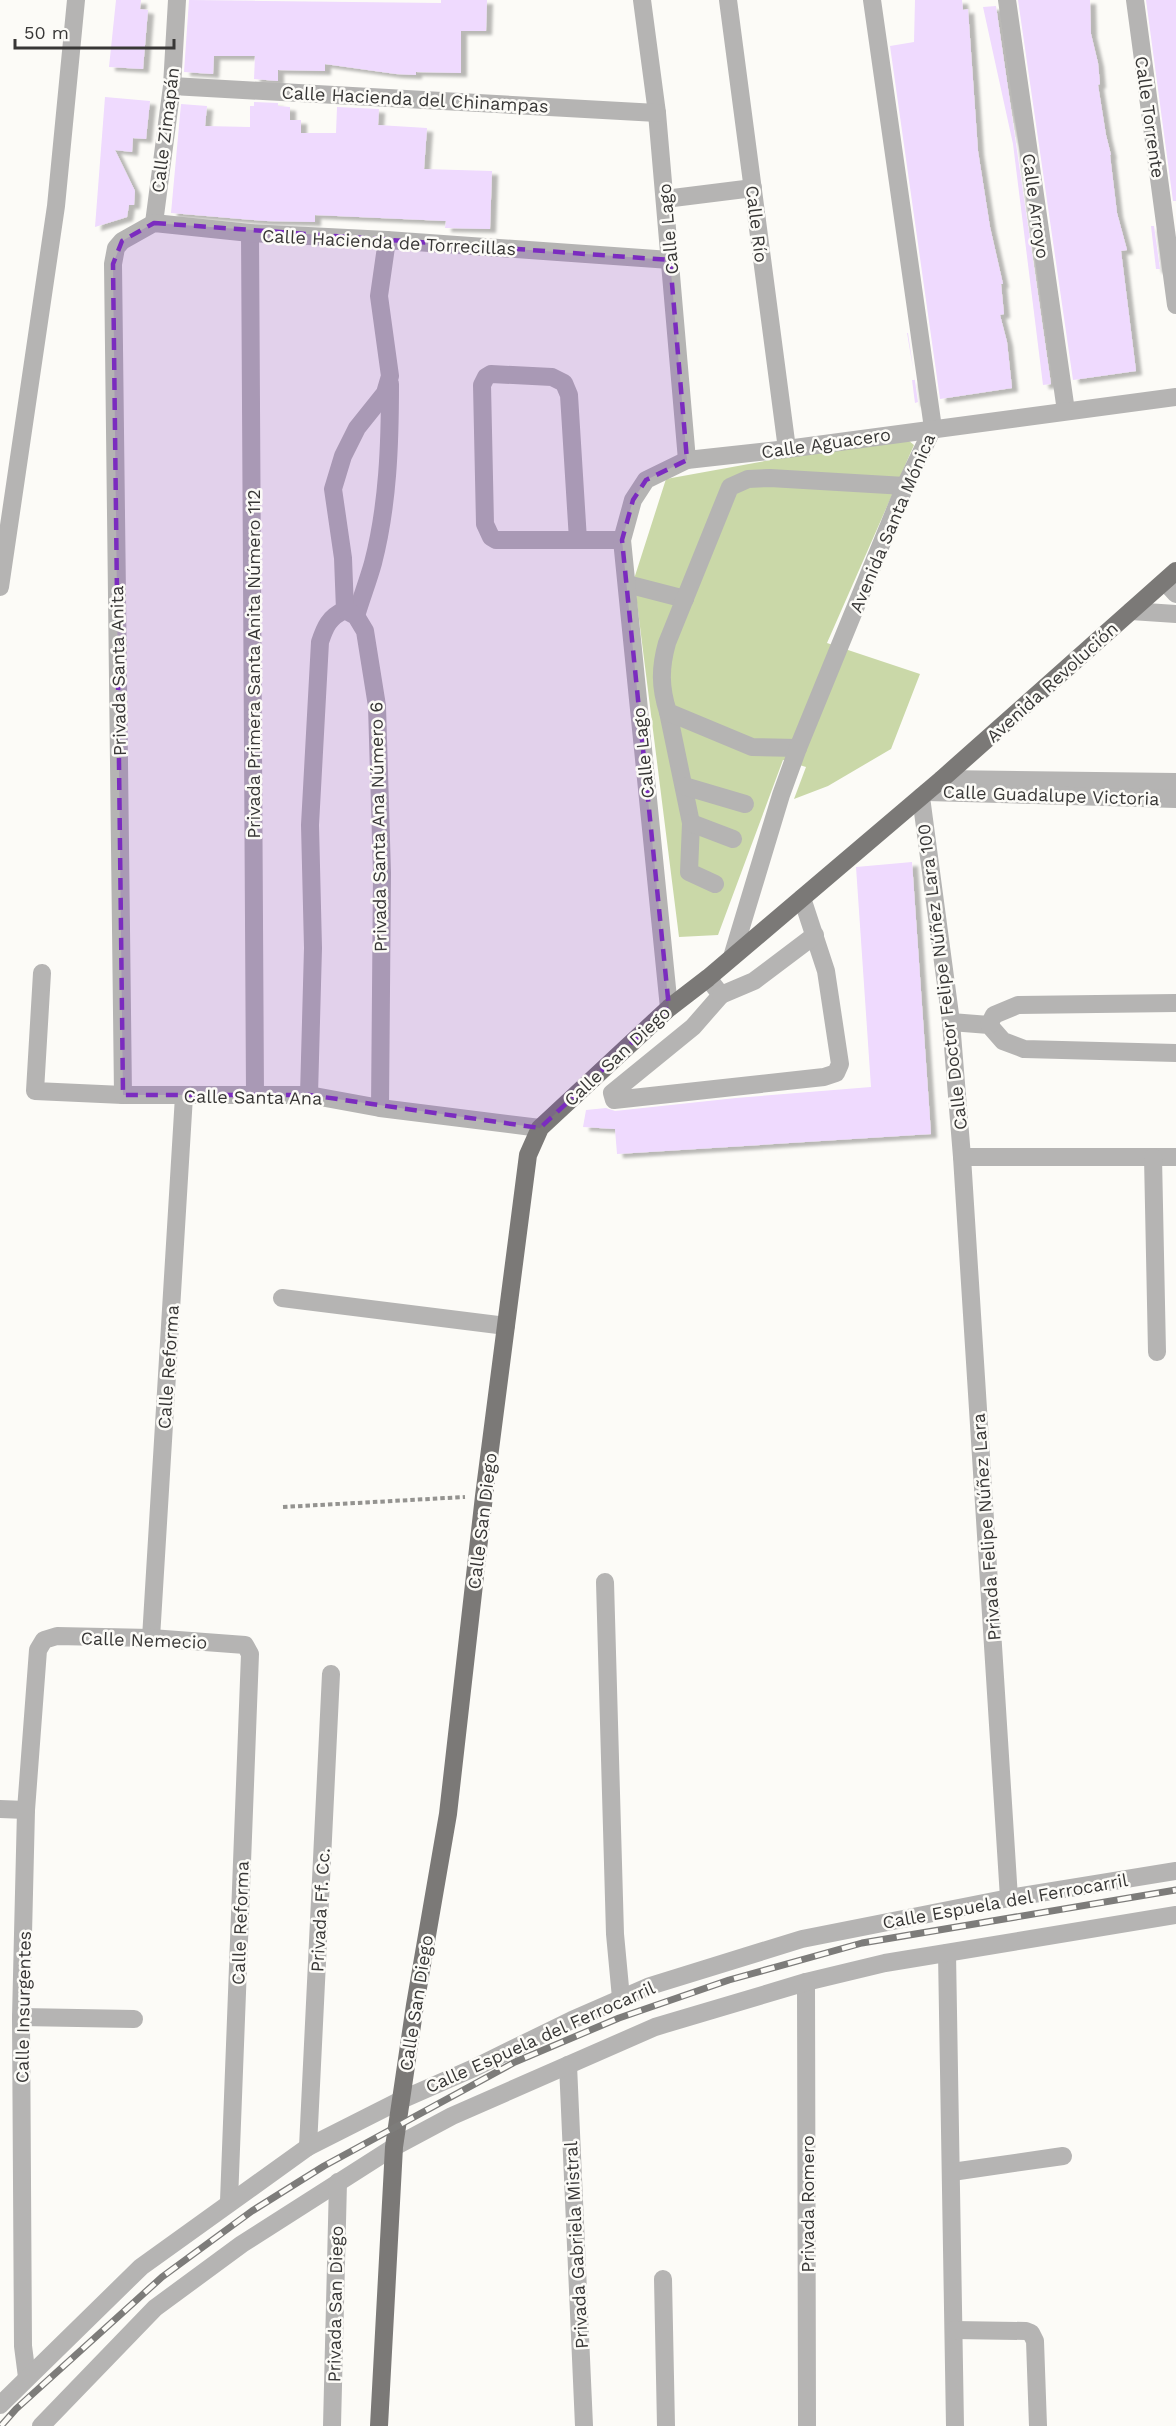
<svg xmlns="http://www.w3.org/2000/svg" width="1176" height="2426" viewBox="0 0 1176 2426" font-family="'Work Sans',sans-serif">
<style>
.green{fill:#cad8a8}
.building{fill:#efdafe;filter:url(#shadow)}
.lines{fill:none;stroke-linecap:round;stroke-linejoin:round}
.path{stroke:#949390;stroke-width:4;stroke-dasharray:4.5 3;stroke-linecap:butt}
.minor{stroke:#b5b4b3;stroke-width:18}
.major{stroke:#7b7977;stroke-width:18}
.rail-casing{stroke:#7d7c7a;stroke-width:7}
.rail{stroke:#fcfbf7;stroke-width:4.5;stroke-dasharray:14;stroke-linecap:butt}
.marked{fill:#7b2cbf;fill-opacity:0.2;stroke:#7b2cbf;stroke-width:4.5;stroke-dasharray:12 8;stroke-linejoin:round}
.labels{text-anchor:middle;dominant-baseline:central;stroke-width:5;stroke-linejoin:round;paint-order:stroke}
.street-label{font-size:18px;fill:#383736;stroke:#fcfbf7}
</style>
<defs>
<filter id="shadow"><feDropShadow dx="6" dy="4" stdDeviation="1.5" flood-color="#0004"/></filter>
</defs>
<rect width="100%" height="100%" fill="#fcfbf7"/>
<path class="green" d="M 903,436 L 914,445 L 827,643 L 920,674 L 891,749 L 828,786 L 794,799 L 806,767 L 783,760 L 718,935 L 679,937 L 634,579 L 666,479 Z"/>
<g class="building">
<path d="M 116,0 L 141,0 L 140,9 L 148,10 L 143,69 L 109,67 Z"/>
<path d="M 189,0 L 441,3 L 441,0 L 487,0 L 486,31 L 461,31 L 461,73 L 416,72 L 416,75 L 396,74 L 325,64 L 325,71 L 278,70 L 278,81 L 254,79 L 255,56 L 214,56 L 213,74 L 184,72 Z"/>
<path d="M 915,0 L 962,0 L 963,10 L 968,9 L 978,151 L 990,227 L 1003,284 L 1001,284 L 1004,314 L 1000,315 L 1007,342 L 1012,388 L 940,399 L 890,46 L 914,42 Z"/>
<path d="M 1018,0 L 1090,0 L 1091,34 L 1098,63 L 1100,84 L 1098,85 L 1106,135 L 1111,155 L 1110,155 L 1117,213 L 1127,250 L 1121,251 L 1136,371 L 1073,380 Z"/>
<path d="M 1146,0 L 1176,0 L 1176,201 L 1173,201 Z"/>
<path d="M 996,6 L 1051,384 L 1043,385 L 1013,144 L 983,7 Z"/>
<path d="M 105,97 L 150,101 L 146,139 L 133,138 L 132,152 L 115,150 L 135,191 L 134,205 L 129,205 L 127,217 L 95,227 Z"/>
<path d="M 254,102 L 278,103 L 278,106 L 290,107 L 290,120 L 301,120 L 301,133 L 336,133 L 337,107 L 379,109 L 378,125 L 427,128 L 424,169 L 492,171 L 490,229 L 445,228 L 446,221 L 315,215 L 315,222 L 266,221 L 171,213 L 181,104 L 207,106 L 205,126 L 250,127 L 250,106 L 254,106 Z"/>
<path d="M 1151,226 L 1154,226 L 1160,269 L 1156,269 Z"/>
<path d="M 907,333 L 908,333 L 918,402 L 915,403 L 912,380 L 915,380 Z"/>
<path d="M 912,862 L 931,1134 L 617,1154 L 615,1129 L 583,1127 L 586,1110 L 606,1108 L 615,1111 L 736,1098 L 871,1087 L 856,867 Z"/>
</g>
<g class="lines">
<path class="path" d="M 283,1507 L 465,1497"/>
<g class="minor">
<path d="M 642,0 L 657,113 L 687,460"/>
<path d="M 728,0 L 787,449"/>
<path d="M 1007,0 L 1066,411"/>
<path d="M 1135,0 L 1176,305"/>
<path d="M 172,86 L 657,113"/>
<path d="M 665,199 L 753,188"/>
<path d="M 154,223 L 172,86 L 177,0"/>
<path d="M 250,233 L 255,1094"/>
<path d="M 578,540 L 569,395 L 564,383 L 552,377 L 491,374 L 486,377 L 482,385 L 485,524 L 491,537 L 496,540 L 622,540"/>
<path d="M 1165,582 L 1176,594"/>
<path d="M 627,584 L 685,599"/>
<path d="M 0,587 L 56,206 L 76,0"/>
<path d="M 1131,611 L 1176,614"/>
<path d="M 356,616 C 361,599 368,581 373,563 C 388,505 390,444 390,384"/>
<path d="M 668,712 L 691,823 L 689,872 L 715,884"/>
<path d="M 798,748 L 752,747 L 668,712 C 660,687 660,668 667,643 L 730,487 L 748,479 L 770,478 L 905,486"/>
<path d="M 942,779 L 1176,782"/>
<path d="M 684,786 L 745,804"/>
<path d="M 927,792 L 1176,799"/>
<path d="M 921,797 L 951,1022 L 962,1157 L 1009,1898"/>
<path d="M 691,823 L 733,839"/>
<path d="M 732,957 L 781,795 L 798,748 L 905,486 L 933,428 L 872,0"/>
<path d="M 42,973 L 35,1091 L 123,1095 L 309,1095 L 380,1108 L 540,1128"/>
<path d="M 708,978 L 721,995 L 693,1027 L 612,1093 L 614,1100 L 824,1077 L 836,1073 L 840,1064 L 826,971 L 802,898"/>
<path d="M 721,995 L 754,981 L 815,935"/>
<path d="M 669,1008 L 622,540 L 633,500 L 646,480 L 687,460 L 787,449 L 1176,397"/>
<path d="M 951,1022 L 989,1025 L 1003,1041 L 1024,1049 L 1176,1053"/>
<path d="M 989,1025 L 994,1015 L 1018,1005 L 1176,1003"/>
<path d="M 123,1095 L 113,264 L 116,248 L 122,241 L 154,223 L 250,233 L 387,240 L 670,260"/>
<path d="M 309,1095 L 313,948 L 310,825 L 320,642 C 325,627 329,617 345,610"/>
<path d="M 380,1108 L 382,873 L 377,706 L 365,631 L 356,616 L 345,610 L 343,558 L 333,489 L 343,456 L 357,428 L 385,393 L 390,376 L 379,296 L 387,240"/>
<path d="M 962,1157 L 1176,1157"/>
<path d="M 1153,1157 L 1157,1352"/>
<path d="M 282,1298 L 506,1326"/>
<path d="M 605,1582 L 615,1934 L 621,1998"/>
<path d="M 151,1638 L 184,1096"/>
<path d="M 0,1809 L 26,1810"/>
<path d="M 947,1953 L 955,2426"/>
<path d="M 806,1982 L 807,2426"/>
<path d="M 21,2017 L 134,2019"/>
<path d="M 568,2065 L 584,2426"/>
<path d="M 308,2147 L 331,1674"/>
<path d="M 952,2172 L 1063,2156"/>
<path d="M 663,2279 L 666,2426"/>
<path d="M 954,2330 L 1026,2331 L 1031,2333 L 1035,2341 L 1038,2426"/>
<path d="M 27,2377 L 23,2346 L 21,2017 L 26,1810 L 38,1650 L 44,1640 L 57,1636 L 151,1638 L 245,1645 L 250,1654 L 229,2201"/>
<path d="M 0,2405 L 141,2267 L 308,2147 L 401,2100 L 474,2068 L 572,2020 L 650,1986 L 802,1939 L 1009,1898 L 1176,1871"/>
<path d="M 41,2426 L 155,2308 L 242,2244 L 394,2147 L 452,2116 L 655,2027 L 806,1982 L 885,1963 L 1176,1915"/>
<path d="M 332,2426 L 338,2182"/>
</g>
<path class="major" d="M 379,2426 L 394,2147 L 415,2005 L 448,1814 L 484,1496 L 528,1155 L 540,1128 L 669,1008 L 708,978 L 942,779 L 1176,571"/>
<defs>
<path id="rail" d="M 1,2426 L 16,2409 L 162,2277 L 252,2211 L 324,2166 L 515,2062 L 619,2018 L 729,1980 L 862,1943 L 1176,1890"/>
</defs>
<use href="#rail" class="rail-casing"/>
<use href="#rail" class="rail"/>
</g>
<path class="marked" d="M 154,223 L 670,260 L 687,460 L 646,480 L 633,500 L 622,540 L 669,1008 L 540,1128 L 309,1095 L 123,1095 L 113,264 L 122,241 Z"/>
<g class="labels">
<g class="street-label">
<text transform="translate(415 99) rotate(3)">Calle Hacienda del Chinampas</text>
<text transform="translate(1150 117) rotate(82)">Calle Torrente</text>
<text transform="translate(165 130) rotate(-83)">Calle Zimapán</text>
<text transform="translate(1036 206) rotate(82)">Calle Arroyo</text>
<text transform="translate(757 224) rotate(83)">Calle Río</text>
<text transform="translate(668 229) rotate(-95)">Calle Lago</text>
<text transform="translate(389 242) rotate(3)">Calle Hacienda de Torrecillas</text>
<text transform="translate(826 443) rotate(-8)">Calle Aguacero</text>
<text transform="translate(892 523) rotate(-67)">Avenida Santa Mónica</text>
<text transform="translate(253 664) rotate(-90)">Privada Primera Santa Anita Número 112</text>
<text transform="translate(118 671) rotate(-91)">Privada Santa Anita</text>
<text transform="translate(1052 682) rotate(-42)">Avenida Revolución</text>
<text transform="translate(643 753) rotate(-96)">Calle Lago</text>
<text transform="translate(1051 795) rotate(2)">Calle Guadalupe Victoria</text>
<text transform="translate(378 827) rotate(-91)">Privada Santa Ana Número 6</text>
<text transform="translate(942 977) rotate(-97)">Calle Doctor Felipe Núñez Lara 100</text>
<text transform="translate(617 1056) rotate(-43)">Calle San Diego</text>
<text transform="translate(253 1097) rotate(1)">Calle Santa Ana</text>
<text transform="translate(168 1367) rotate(-86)">Calle Reforma</text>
<text transform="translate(482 1521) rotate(-83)">Calle San Diego</text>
<text transform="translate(986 1527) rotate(-94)">Privada Felipe Núñez Lara</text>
<text transform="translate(144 1640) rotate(2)">Calle Nemecio</text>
<text transform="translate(1005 1901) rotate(-10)">Calle Espuela del Ferrocarril</text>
<text transform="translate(320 1910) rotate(-87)">Privada Ff. Cc.</text>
<text transform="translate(240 1923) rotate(-88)">Calle Reforma</text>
<text transform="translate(416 2003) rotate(-81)">Calle San Diego</text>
<text transform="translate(23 2007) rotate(-89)">Calle Insurgentes</text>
<text transform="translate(540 2037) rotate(-24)">Calle Espuela del Ferrocarril</text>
<text transform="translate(807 2204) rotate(-90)">Privada Romero</text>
<text transform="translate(576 2245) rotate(-93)">Privada Gabriela Mistral</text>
<text transform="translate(335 2304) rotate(-89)">Privada San Diego</text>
</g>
</g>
<path d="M15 39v9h159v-9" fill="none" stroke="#383736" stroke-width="3"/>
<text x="24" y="39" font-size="18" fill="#383736" stroke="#fcfbf7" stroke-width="4.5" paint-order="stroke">50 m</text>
</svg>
